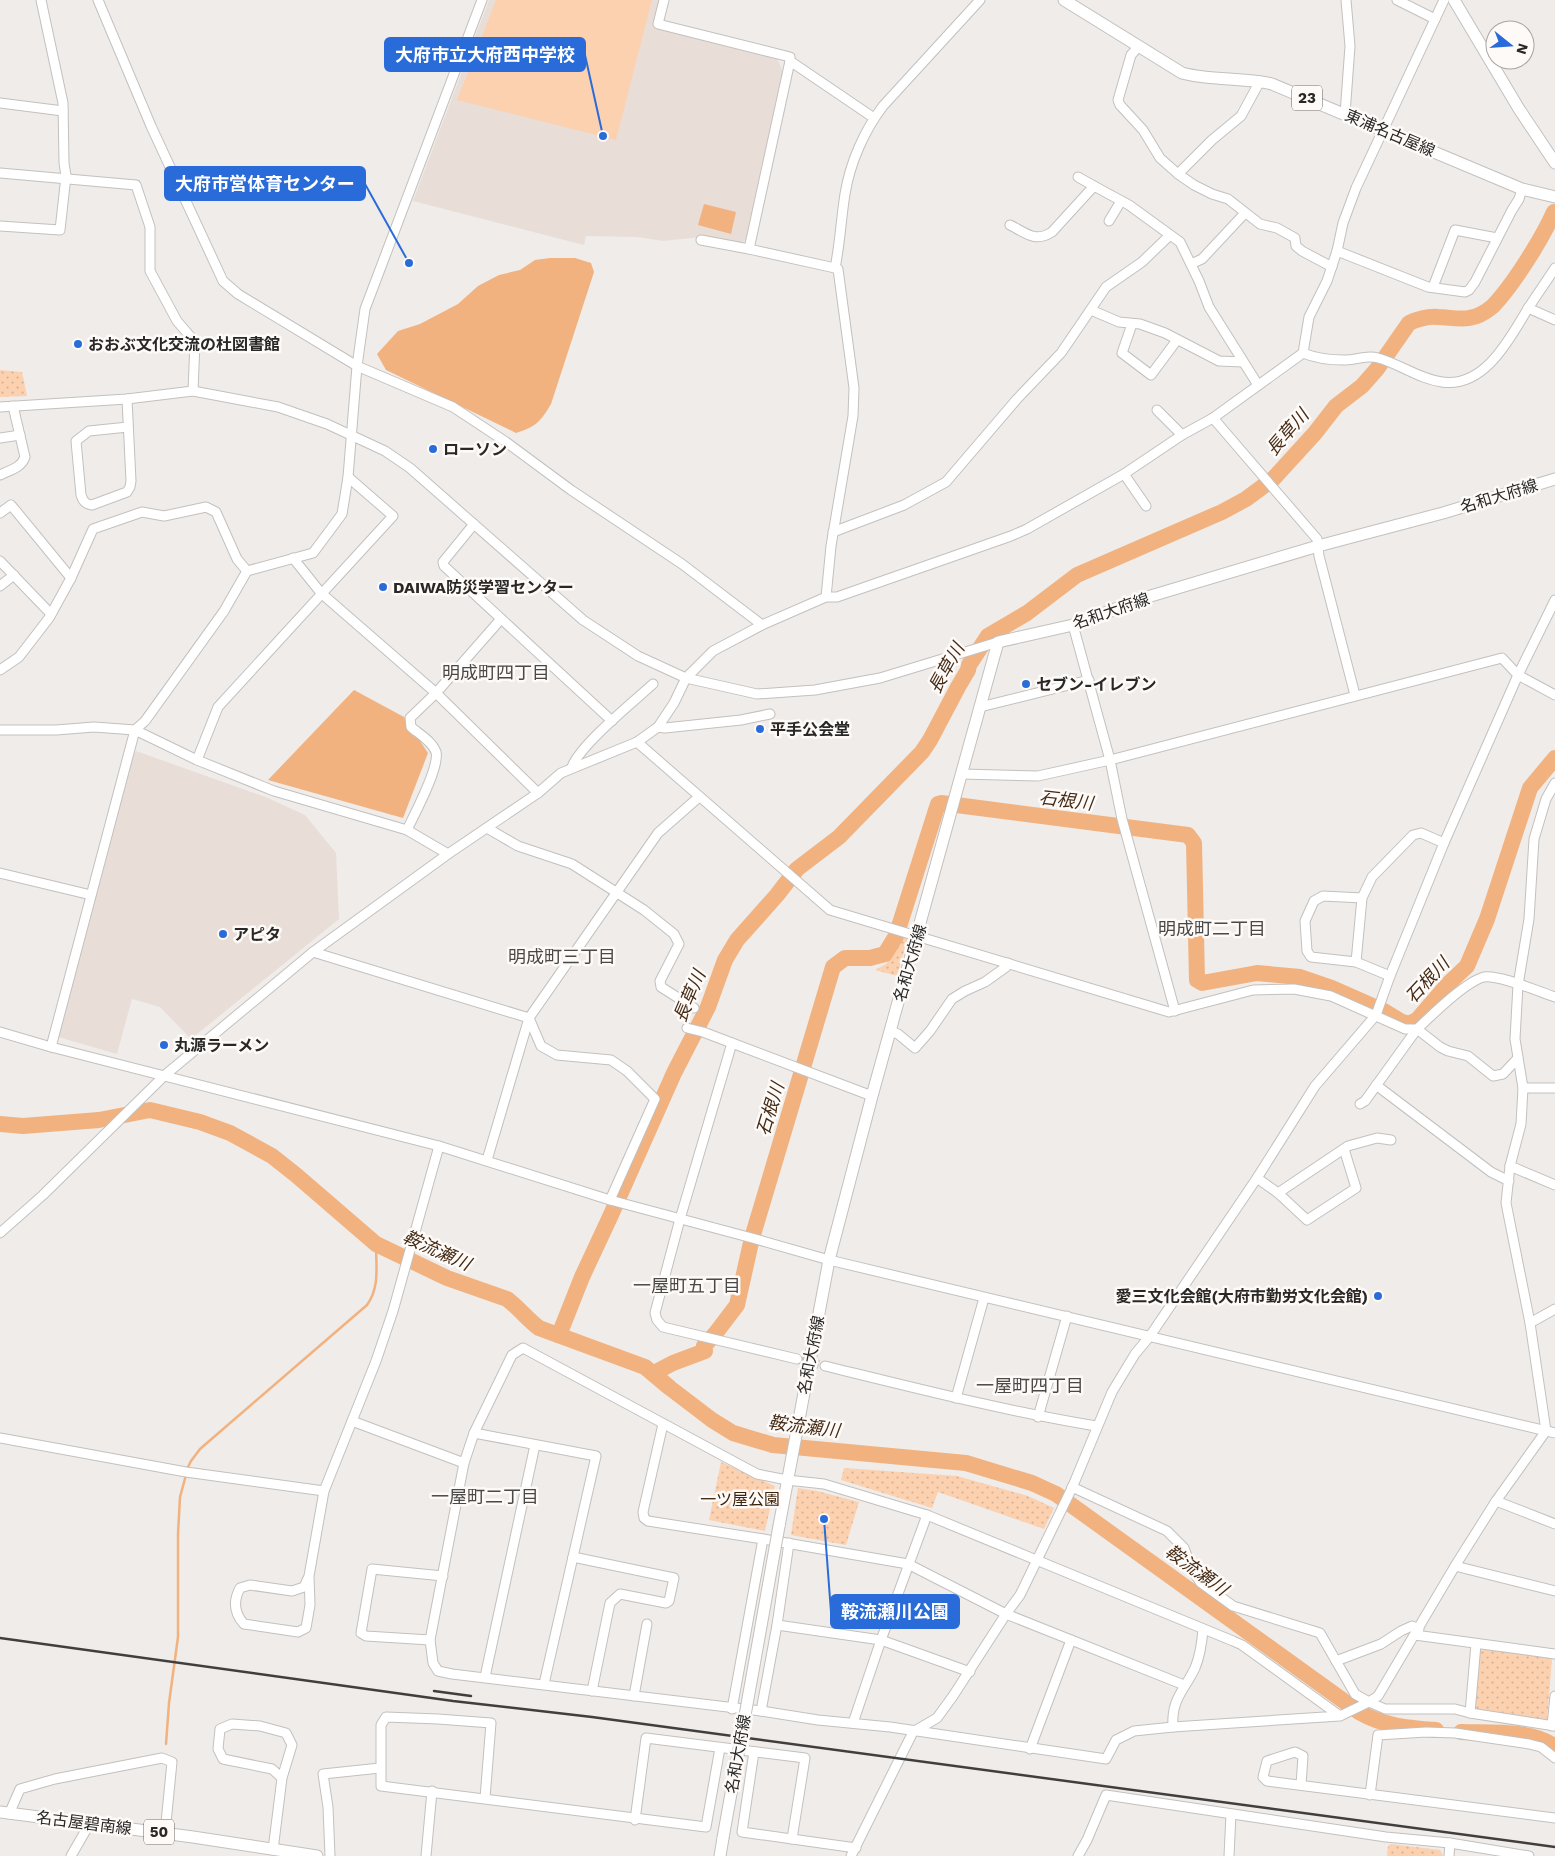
<svg xmlns="http://www.w3.org/2000/svg" width="1555" height="1856" viewBox="0 0 1555 1856" font-family="'Work Sans','Noto Sans JP',sans-serif">
<style>
.built{fill:#e8ded7}
.grass{fill:#fcd1b0}
.park{fill:url(#park-dots)}
.water{fill:#f1b27f}
.lines{fill:none;stroke-linecap:round;stroke-linejoin:round}
.stream{stroke:#f1b27f;stroke-width:2.5}
.river{stroke:#f1b27f;stroke-width:16}
.minor-tunnel{stroke:#c7c5c3;stroke-width:9;stroke-dasharray:9 4.5;stroke-linecap:butt}
.minor-casing{stroke:#c3c0be;stroke-width:11}
.major-casing{stroke:#c3c0be;stroke-width:13}
.minor{stroke:#fff;stroke-width:9}
.major{stroke:#fff;stroke-width:11}
.rail{stroke:#413f3e;stroke-width:2.5}
.major-bridge-casing{stroke:#c3c0be;stroke-width:13;stroke-linecap:butt}
.major-bridge{stroke:#fff;stroke-width:11}
.poi-dot{fill:#296cd9;stroke:#fdfaf8;stroke-width:2}
.labels{text-anchor:middle;dominant-baseline:central;stroke-width:5;stroke-linejoin:round;paint-order:stroke}
.shield{fill:#fdfaf8;stroke:#696766;stroke-width:1}
.shield-label{font-size:15px;font-weight:bold;fill:#292827}
.street-label{font-size:16px;fill:#292827;stroke:#fdfaf8}
.poi-label{font-size:16px;font-weight:bold;fill:#292827;stroke:#fdfaf8;text-anchor:start}
.park-label{font-size:16px;fill:#3c230c;stroke:#fdfaf8}
.water-label{font-size:18px;font-style:italic;fill:#452b15;stroke:#fdfaf8}
.neighbourhood-label{font-size:18px;fill:#4b4947;stroke:#fdfaf8}
.leader{fill:none;stroke:#296cd9;stroke-width:2}
.callout-dot{fill:#296cd9;stroke:#fdfaf8;stroke-width:2}
.callout{fill:#296cd9;stroke:#296cd9;stroke-width:2}
.callout-label{font-size:18px;text-anchor:middle;font-weight:bold;fill:#fff}
</style>
<defs>
<pattern id="park-dots" width="8" height="8" patternUnits="userSpaceOnUse" patternTransform="scale(1.25)"><rect width="8" height="8" fill="#fcd1b0"/><path d="M2 2h.1M6 6h.1" fill="none" stroke="#d8b397" stroke-width="1.8" stroke-linecap="round"/></pattern>
</defs>
<rect width="100%" height="100%" fill="#efecea"/>
<g class="built">
<path d="M 489,0 L 659,0 L 653,27 L 777,58 L 783,72 L 747,239 L 740,244 L 701,237 L 663,241 L 637,237 L 586,236 L 584,245 L 413,201 Z"/>
<path d="M 136,751 L 268,798 L 305,815 L 336,853 L 339,919 L 191,1039 L 160,1007 L 132,999 L 117,1054 L 58,1037 L 83,935 L 133,757 Z"/>
</g>
<path class="grass" d="M 496,0 L 652,0 L 616,140 L 457,100 Z"/>
<g class="park">
<path d="M 0,370 L 22,372 L 27,396 L 0,397 Z"/>
<path d="M 901,935 L 908,937 L 897,976 L 875,970 L 886,964 L 897,946 Z"/>
<path d="M 721,1462 L 775,1486 L 765,1531 L 709,1520 Z"/>
<path d="M 844,1468 L 957,1476 L 1028,1496 L 1054,1508 L 1044,1529 L 938,1492 L 932,1508 L 841,1480 Z"/>
<path d="M 798,1488 L 817,1491 L 859,1502 L 846,1545 L 791,1535 Z"/>
<path d="M 1484,1649 L 1552,1658 L 1547,1720 L 1478,1710 L 1475,1707 L 1480,1651 Z"/>
<path d="M 1391,1844 L 1440,1850 L 1443,1856 L 1387,1856 L 1388,1846 Z"/>
</g>
<g class="water">
<path d="M 704,204 L 736,212 L 731,234 L 698,225 Z"/>
<path d="M 550,258 L 575,258 L 591,263 L 594,272 L 551,404 C 541,421 536,427 516,433 L 386,370 L 377,354 L 398,331 L 420,324 L 458,304 L 478,286 L 499,275 L 520,270 L 535,260 Z"/>
<path d="M 354,690 L 404,717 L 428,753 L 403,818 L 268,780 Z"/>
</g>
<g class="lines">
<g class="stream">
<path d="M 187,1469 L 191,1461 L 200,1449 L 367,1305 C 380,1287 376,1266 376,1244"/>
<path d="M 166,1744 L 169,1703 L 178,1637 L 178,1534 L 180,1497 L 186,1475"/>
</g>
<g class="river">
<path d="M 0,1124 L 23,1126 L 99,1120 L 150,1110 L 200,1122 L 230,1133 L 272,1156 L 296,1175 L 376,1244 L 447,1278 L 507,1299 C 519,1308 527,1319 539,1328 L 645,1367 L 670,1388 L 712,1420 L 733,1433 L 773,1445 L 966,1463 L 1032,1483 L 1056,1494 L 1359,1712 C 1383,1726 1409,1728 1436,1730"/>
<path d="M 559,1335 L 582,1277 L 610,1217 L 674,1073 L 708,1007 L 725,960 L 737,940 L 777,895 L 797,869 L 839,837 L 922,752 L 930,740 L 958,687 L 968,670 L 969,665 L 988,636 L 1027,613 L 1077,575 L 1222,512 L 1246,499 L 1273,479 L 1315,433 L 1336,406 L 1362,386 L 1377,369 L 1409,323 C 1418,319 1428,316 1438,317 C 1448,317 1459,320 1469,318 C 1478,317 1486,312 1493,306 C 1513,285 1542,239 1554,212"/>
<path d="M 654,1373 L 673,1363 L 705,1351 L 704,1346 L 715,1334 L 737,1305 L 752,1238 L 833,967 L 845,958 L 870,958 L 885,954 L 896,936 L 938,804 L 941,803 L 1188,835 L 1194,843 L 1197,980 L 1202,983 L 1257,973 L 1300,977 L 1332,988 L 1384,1011 L 1402,1022 L 1409,1024 L 1417,1020 L 1449,983 L 1467,966 L 1487,919 L 1530,788 L 1555,758"/>
<path d="M 1461,1732 C 1489,1733 1532,1729 1555,1747"/>
</g>
<path class="minor-tunnel" d="M 797,1359 L 825,1366"/>
<defs>
<g id="minor">
<path d="M 98,0 L 151,126 L 223,281 L 238,294 L 357,366 L 453,407 L 506,442 L 571,490 L 682,564 L 762,625"/>
<path d="M 664,0 L 658,24 L 790,57 L 790,61 L 874,118"/>
<path d="M 1397,0 L 1435,19"/>
<path d="M 1139,46 L 1131,55 L 1118,100 L 1120,105 L 1143,130 L 1160,158 L 1178,174"/>
<path d="M 1260,81 L 1241,116 L 1212,140 L 1178,174 L 1194,185 L 1212,194 L 1228,199 L 1260,224 L 1277,228 L 1295,238 L 1296,246 L 1302,251 L 1332,267"/>
<path d="M 0,103 L 63,111"/>
<path d="M 1345,114 L 1350,46 L 1346,0"/>
<path d="M 0,173 L 136,185 L 150,227 L 150,271 L 177,321 L 195,342 L 193,391"/>
<path d="M 1078,177 L 1094,186"/>
<path d="M 1109,221 L 1121,201"/>
<path d="M 1010,225 C 1026,233 1035,243 1052,232 L 1094,186 L 1129,205 L 1180,242 L 1199,281 L 1209,307 L 1258,385"/>
<path d="M 0,226 L 60,230 L 66,176 L 64,163 L 63,103 L 41,0"/>
<path d="M 701,240 L 749,249 L 835,268"/>
<path d="M 749,249 L 790,61"/>
<path d="M 1337,251 L 1428,287 L 1465,292 L 1469,290 L 1475,282 L 1512,210 L 1519,199 L 1522,189"/>
<path d="M 1191,264 L 1202,259 L 1245,213"/>
<path d="M 1433,287 L 1455,230 L 1497,238"/>
<path d="M 1528,308 L 1555,320"/>
<path d="M 1091,310 L 1119,322 L 1140,324 L 1165,333 L 1219,361 L 1243,362"/>
<path d="M 1132,324 L 1122,353 L 1151,375 L 1177,340"/>
<path d="M 1303,353 C 1315,358 1330,360 1344,360 C 1356,361 1365,354 1378,358 C 1400,364 1419,379 1442,382 C 1484,388 1509,340 1527,310 C 1536,296 1546,282 1555,268"/>
<path d="M 127,399 L 131,481 L 130,487 L 127,492 L 92,505 C 85,504 83,501 81,495 L 76,441 L 89,431 L 128,427"/>
<path d="M 0,407 L 127,399 L 193,391 L 278,407 L 327,424 L 385,451 L 410,468 L 583,620 L 638,656 L 686,678 L 757,694 L 815,690 L 880,678 L 998,642"/>
<path d="M 1157,410 L 1182,435"/>
<path d="M 1213,418 L 1317,539 L 1319,556 L 1355,695"/>
<path d="M 0,438 L 20,435"/>
<path d="M 1124,474 L 1146,506"/>
<path d="M 0,475 C 10,470 21,468 25,457 L 13,406"/>
<path d="M 0,513 L 11,505 L 71,578"/>
<path d="M 474,524 L 443,562 L 444,566 L 612,721"/>
<path d="M 833,532 L 904,505 L 946,482 L 1017,399 L 1061,353 L 1106,287 L 1142,262 L 1168,237"/>
<path d="M 293,558 L 321,593 L 436,693 L 538,793"/>
<path d="M 0,561 L 51,614"/>
<path d="M 0,586 L 14,575"/>
<path d="M 826,597 L 831,546 L 853,416 L 854,388 L 838,269 L 835,268 C 840,244 841,219 845,194 C 850,163 864,131 883,106 L 980,0"/>
<path d="M 1073,625 L 1110,760 L 1122,819 L 1175,1011"/>
<path d="M 0,670 L 19,657 L 49,618 L 71,578 L 93,529 L 142,512 L 164,516 L 206,507 L 216,512 L 237,559 L 247,571"/>
<path d="M 980,707 L 1089,680"/>
<path d="M 658,727 L 665,728 L 741,720 L 770,714"/>
<path d="M 0,730 L 56,730 L 94,727 L 135,730 L 197,760 L 274,791 L 407,830 L 448,854"/>
<path d="M 637,742 L 830,910 L 1169,1012 L 1253,990 L 1294,989 L 1331,996 L 1405,1029 L 1417,1029 C 1432,1015 1465,982 1484,977 C 1498,974 1540,992 1555,997"/>
<path d="M 197,760 L 218,707 L 393,516 L 348,477"/>
<path d="M 572,767 C 580,745 633,702 653,684"/>
<path d="M 962,774 L 1038,776 L 1110,760 L 1502,658 L 1518,675 L 1555,695"/>
<path d="M 487,828 L 518,846 L 572,864 L 644,910 L 674,934 L 679,944 L 660,981 L 661,987 L 694,1008"/>
<path d="M 407,830 C 414,815 440,767 436,752 C 432,741 419,734 411,727 L 410,718 L 436,693 L 501,619"/>
<path d="M 0,873 L 91,895"/>
<path d="M 1362,898 L 1323,896 L 1314,901 L 1305,921 L 1307,951 L 1311,957 L 1356,962 L 1390,976"/>
<path d="M 313,952 L 529,1018"/>
<path d="M 1356,962 L 1362,898 L 1372,877 L 1413,835 L 1421,833 L 1444,843"/>
<path d="M 529,1018 L 541,1046 L 557,1055 L 611,1060 L 627,1071 L 655,1099 L 610,1200"/>
<path d="M 687,1028 L 703,1032 L 872,1096"/>
<path d="M 891,1031 L 898,1034 L 915,1048 L 930,1031 L 952,999 L 965,991 L 985,982 L 1006,967 L 1008,963"/>
<path d="M 0,1032 L 51,1047 L 439,1146 L 610,1200 L 752,1238 L 829,1260 L 1555,1433"/>
<path d="M 732,1043 L 680,1219 L 655,1313 L 657,1320 L 663,1327 L 797,1359"/>
<path d="M 51,1047 L 135,730 L 145,721 L 224,611 L 247,571 L 313,553 L 342,514 L 348,477 L 357,366 L 365,309 L 482,0"/>
<path d="M 1376,1085 L 1491,1172 L 1509,1181"/>
<path d="M 1523,1088 L 1555,1088"/>
<path d="M 1360,1104 L 1365,1101 L 1417,1029 L 1440,1047 L 1448,1051 L 1468,1056 L 1493,1076 L 1503,1074 L 1518,1058"/>
<path d="M 487,1160 L 529,1018 L 658,833 L 699,797"/>
<path d="M 1510,1166 L 1555,1185"/>
<path d="M 1257,1178 L 1278,1193 L 1307,1220 L 1356,1188 L 1344,1149"/>
<path d="M 1278,1193 L 1348,1146 L 1377,1138 L 1391,1140"/>
<path d="M 0,1233 L 43,1195 L 165,1075 L 313,952 L 448,854 L 538,793 L 561,773 L 637,742 L 658,727 L 674,703 L 686,678 L 713,651 L 762,625 L 826,597 L 837,597 L 1011,536 L 1027,529 L 1124,474 L 1182,435 L 1213,418 L 1303,353 L 1309,317 L 1327,281 L 1337,251 L 1343,223 L 1356,188 L 1444,0"/>
<path d="M 1530,1323 L 1555,1309"/>
<path d="M 825,1366 C 915,1388 1005,1411 1096,1426"/>
<path d="M 956,1398 L 984,1298"/>
<path d="M 1038,1417 L 1067,1316"/>
<path d="M 352,1421 L 464,1463"/>
<path d="M 663,1424 L 643,1512 L 644,1518 L 648,1521 L 763,1539 L 908,1564 L 1006,1614 L 1184,1685"/>
<path d="M 474,1433 L 596,1456 L 544,1684"/>
<path d="M 0,1438 L 186,1472 L 324,1491"/>
<path d="M 1072,1487 L 1167,1531 L 1184,1548 L 1192,1569 L 1200,1582 L 1233,1606 L 1320,1633 L 1355,1694 L 1369,1702 L 1385,1709 L 1455,1709 L 1470,1713 L 1555,1726"/>
<path d="M 1496,1501 L 1555,1524"/>
<path d="M 573,1557 L 674,1578 L 669,1601 L 666,1603 L 620,1594 L 610,1603 L 592,1691"/>
<path d="M 1455,1566 L 1555,1591"/>
<path d="M 309,1576 L 304,1587 L 292,1591 L 250,1585 L 240,1588 C 233,1601 234,1613 244,1624 L 298,1632 L 306,1628 L 310,1605 L 309,1576 L 324,1491 L 376,1361 L 393,1311 L 439,1146"/>
<path d="M 777,1625 L 881,1640 L 970,1672"/>
<path d="M 1415,1635 L 1555,1654"/>
<path d="M 430,1640 L 366,1636 L 361,1633 L 372,1569 L 443,1576"/>
<path d="M 1336,1661 L 1381,1644 L 1401,1631 L 1412,1626 L 1419,1629"/>
<path d="M 485,1677 L 535,1445"/>
<path d="M 634,1696 L 647,1624"/>
<path d="M 732,1709 L 763,1539"/>
<path d="M 761,1711 L 777,1625 L 789,1543"/>
<path d="M 1470,1713 L 1476,1644"/>
<path d="M 1340,1716 L 1242,1645 L 1233,1641 L 927,1515 L 824,1484 L 787,1480 L 757,1474 L 523,1348 L 512,1355 L 474,1433 L 464,1463 L 430,1640 L 433,1663 L 438,1671 L 452,1674 L 761,1711 L 818,1720 L 890,1727 L 1106,1759 L 1116,1740 L 1134,1731 L 1173,1727 L 1340,1716 L 1369,1702 L 1378,1696 L 1455,1566 L 1496,1501 L 1546,1431 L 1530,1323 L 1506,1203 L 1510,1166 L 1521,1124 L 1523,1088 L 1515,1039 L 1518,985 L 1529,919 L 1534,839 L 1546,799 L 1555,783"/>
<path d="M 853,1723 L 881,1640 L 927,1515"/>
<path d="M 1552,1726 L 1555,1696"/>
<path d="M 1173,1727 C 1171,1699 1184,1691 1195,1668 C 1200,1656 1202,1642 1203,1629"/>
<path d="M 1030,1749 L 1071,1640"/>
<path d="M 754,1752 L 742,1832 L 856,1848"/>
<path d="M 1301,1785 L 1303,1756 L 1295,1752 L 1267,1761 L 1263,1777 L 1267,1781 L 1555,1818"/>
<path d="M 1370,1795 L 1378,1735 L 1426,1732 L 1455,1733 L 1529,1744 L 1541,1747 L 1555,1758"/>
<path d="M 485,1798 L 491,1723 L 438,1719 L 386,1717 L 381,1725 L 381,1786 L 706,1827 L 720,1748"/>
<path d="M 9,1814 L 20,1789 L 55,1779 L 162,1758 L 172,1762 L 165,1833"/>
<path d="M 635,1820 L 646,1738 L 805,1758 L 792,1839"/>
<path d="M 273,1850 L 282,1778 L 292,1745 L 286,1733 L 260,1726 L 232,1724 L 220,1729 L 218,1749 L 223,1759 L 272,1769 L 282,1778"/>
<path d="M 71,1856 L 90,1823"/>
<path d="M 330,1856 L 328,1807 L 323,1774 L 380,1768"/>
<path d="M 426,1856 L 432,1791"/>
<path d="M 851,1856 L 913,1732 L 937,1718 L 953,1696 L 1006,1614 L 1020,1595 L 1072,1488 L 1112,1392 L 1135,1354 L 1150,1336 L 1257,1178 L 1315,1086 L 1376,1015 L 1390,976 L 1444,843 L 1518,675 L 1555,600"/>
<path d="M 1078,1856 L 1087,1840 L 1106,1795 L 1386,1837 L 1450,1843 L 1529,1856"/>
<path d="M 1229,1856 L 1231,1814"/>
<path d="M 1449,1856 L 1450,1843"/>
</g>
<g id="major">
<path d="M 1064,0 L 1182,73 C 1212,81 1242,77 1272,84 L 1522,189 L 1555,197"/>
<path d="M 1454,0 L 1519,109 L 1555,163"/>
<path d="M 779,1526 L 829,1260 L 872,1096 L 998,642 L 1073,625 L 1144,598 L 1318,546 L 1443,513 L 1555,479"/>
<path d="M 0,1812 L 193,1837 L 317,1856"/>
<path d="M 720,1856 L 723,1838"/>
</g>
</defs>
<use href="#minor" class="minor-casing"/>
<use href="#major" class="major-casing"/>
<use href="#minor" class="minor"/>
<use href="#major" class="major"/>
<g class="rail">
<path d="M 0,1638 L 453,1701 L 592,1717 L 1555,1847"/>
<path d="M 434,1691 L 471,1696"/>
</g>
<defs>
<path id="major-bridge" d="M 723,1838 L 779,1526"/>
</defs>
<use href="#major-bridge" class="major-bridge-casing"/>
<use href="#major-bridge" class="major-bridge"/>
</g>
<g class="poi-dot">
<circle cx="78" cy="344" r="5"/>
<circle cx="433" cy="449" r="5"/>
<circle cx="383" cy="587" r="5"/>
<circle cx="1026" cy="684" r="5"/>
<circle cx="760" cy="729" r="5"/>
<circle cx="223" cy="934" r="5"/>
<circle cx="164" cy="1045" r="5"/>
<circle cx="1378" cy="1296" r="5"/>
</g>
<g class="labels">
<g class="shield">
<rect x="1292" y="85.5" width="30" height="25" rx="4"/>
<rect x="144" y="1819.5" width="30" height="25" rx="4"/>
</g>
<g class="shield-label">
<text x="1307" y="98">23</text>
<text x="159" y="1832">50</text>
</g>
<g class="street-label">
<text transform="translate(1390 133) rotate(23)">東浦名古屋線</text>
<text transform="translate(1499 496) rotate(-17)">名和大府線</text>
<text transform="translate(1111 611) rotate(-19)">名和大府線</text>
<text transform="translate(910 963) rotate(-74)">名和大府線</text>
<text transform="translate(811 1355) rotate(-79)">名和大府線</text>
<text transform="translate(738 1754) rotate(-80)">名和大府線</text>
<text transform="translate(84 1823) rotate(7)">名古屋碧南線</text>
</g>
<g class="poi-label">
<text x="88" y="344">おおぶ文化交流の杜図書館</text>
<text x="443" y="449">ローソン</text>
<text x="393" y="587">DAIWA防災学習センター</text>
<text x="1036" y="684">セブン-イレブン</text>
<text x="770" y="729">平手公会堂</text>
<text x="233" y="934">アピタ</text>
<text x="174" y="1045">丸源ラーメン</text>
<text x="1368" y="1296" text-anchor="end">愛三文化会館(大府市勤労文化会館)</text>
</g>
<g class="park-label">
<text x="740" y="1499">一ツ屋公園</text>
</g>
<g class="water-label">
<text transform="translate(1287 432) rotate(-49)">長草川</text>
<text transform="translate(946 668) rotate(-61)">長草川</text>
<text transform="translate(1066 800) rotate(7)">石根川</text>
<text transform="translate(1427 980) rotate(-47)">石根川</text>
<text transform="translate(689 996) rotate(-67)">長草川</text>
<text transform="translate(770 1109) rotate(-73)">石根川</text>
<text transform="translate(437 1250) rotate(24)">鞍流瀬川</text>
<text transform="translate(804 1426) rotate(7)">鞍流瀬川</text>
<text transform="translate(1197 1570) rotate(36)">鞍流瀬川</text>
</g>
<g class="neighbourhood-label">
<text x="496" y="672">明成町四丁目</text>
<text x="1212" y="928">明成町二丁目</text>
<text x="562" y="956">明成町三丁目</text>
<text x="687" y="1285">一屋町五丁目</text>
<text x="1030" y="1385">一屋町四丁目</text>
<text x="485" y="1496">一屋町二丁目</text>
</g>
</g>
<path class="leader" d="M603 136L585 55M409 263L365 184M824 1519L831 1612"/>
<g class="callout-dot">
<circle cx="603" cy="136" r="5"/>
<circle cx="409" cy="263" r="5"/>
<circle cx="824" cy="1519" r="5"/>
</g>
<g class="callout">
<rect x="385" y="38" width="200" height="33" rx="5"/>
<rect x="165" y="167" width="200" height="33" rx="5"/>
<rect x="831" y="1595" width="128" height="33" rx="5"/>
</g>
<g class="callout-label">
<text x="485" y="61">大府市立大府西中学校</text>
<text x="265" y="190">大府市営体育センター</text>
<text x="895" y="1618">鞍流瀬川公園</text>
</g>
<g transform="translate(1510 45) rotate(107)"><circle r="24" fill="#fdfaf8" stroke="#a8a6a4"/>
<path d="M0-4L9 19L0 12L-9 19Z" fill="#296cd9"/>
<text y="-8" font-size="14" font-weight="bold" text-anchor="middle" fill="#292827">N</text>
</g>
</svg>
